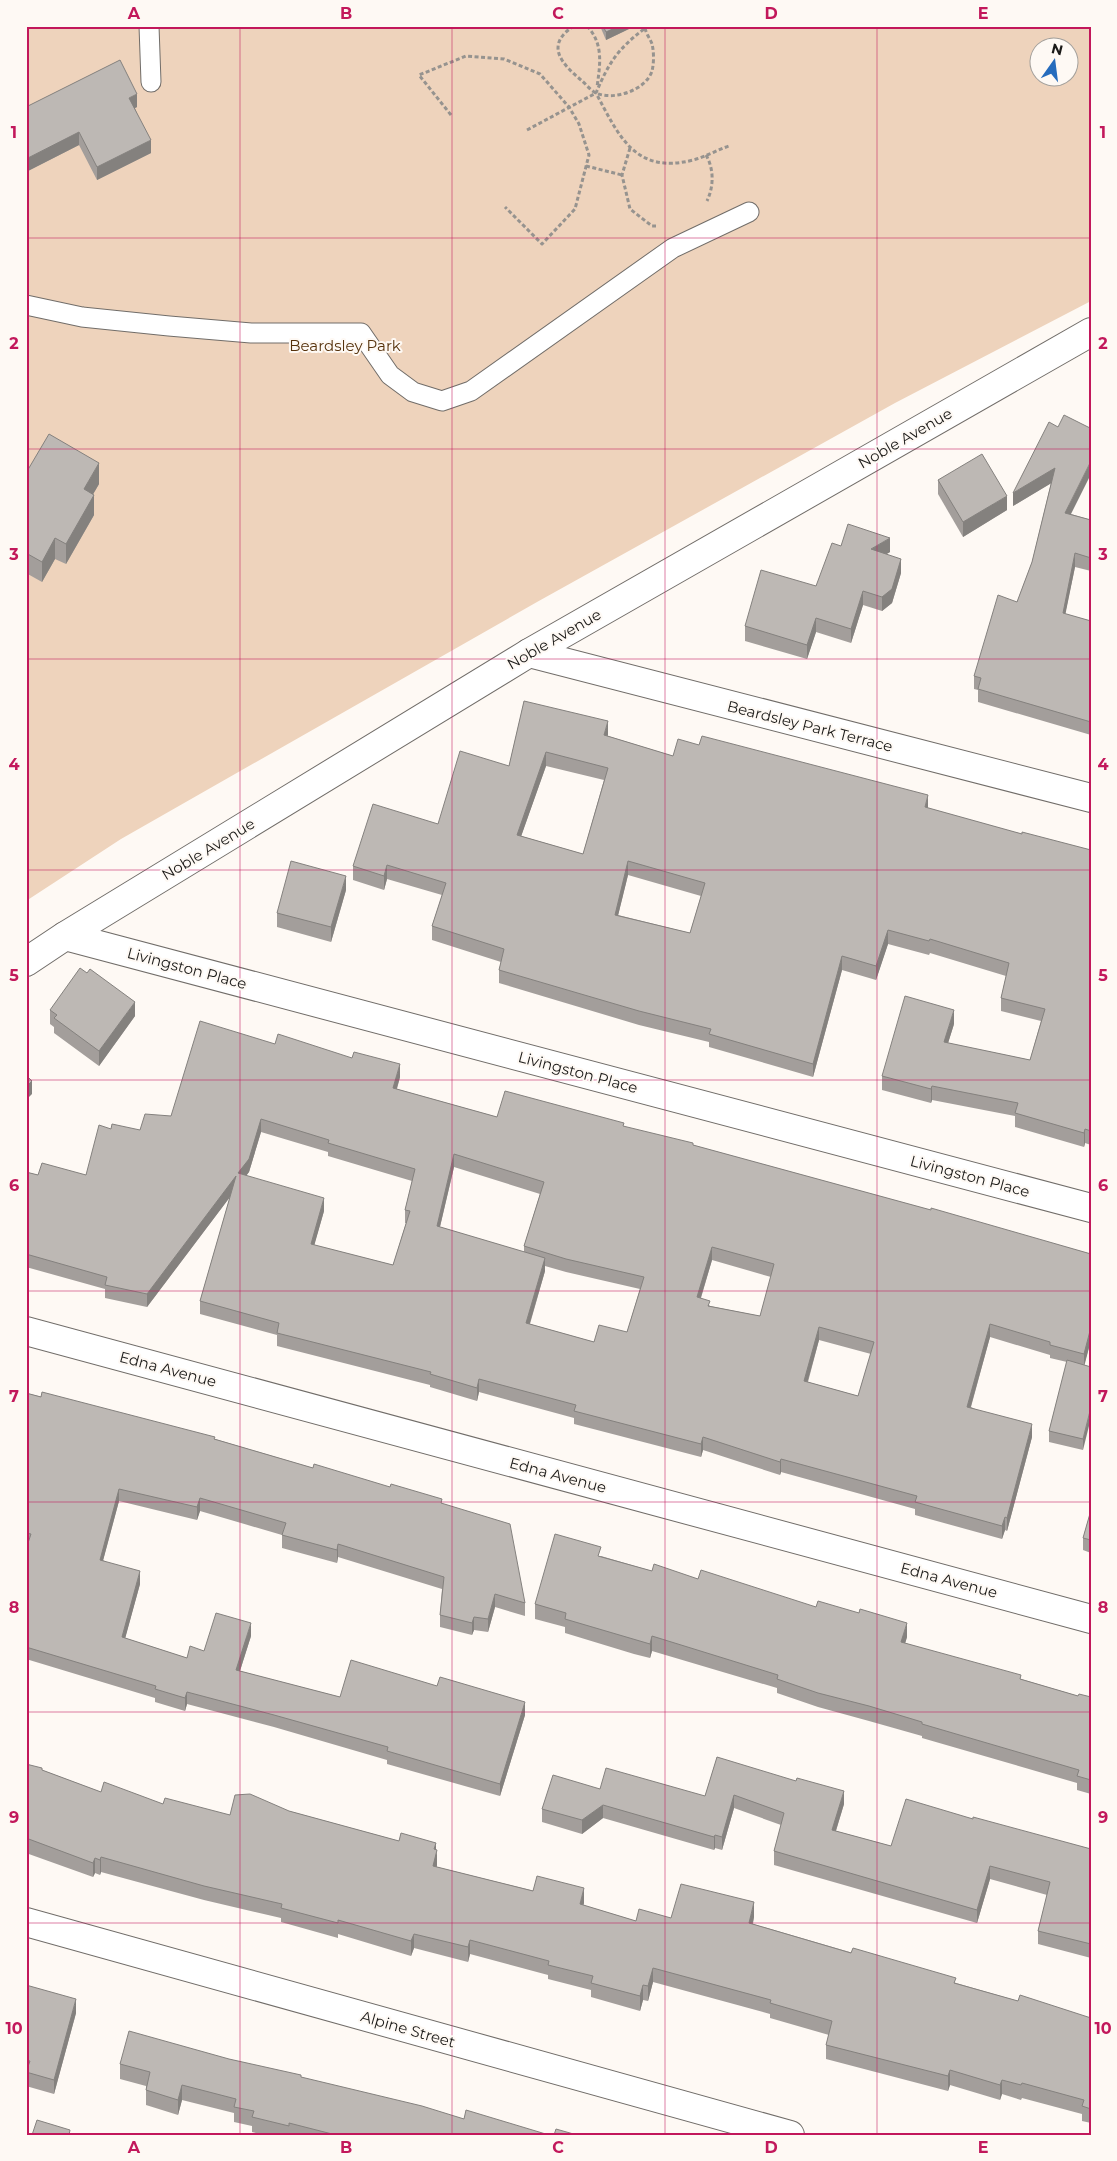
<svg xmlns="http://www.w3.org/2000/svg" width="1117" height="2161" viewBox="0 0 1117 2161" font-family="Montserrat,sans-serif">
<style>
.green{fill:#eed3bc;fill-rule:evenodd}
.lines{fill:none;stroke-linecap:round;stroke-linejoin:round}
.lane-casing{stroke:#716d69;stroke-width:21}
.street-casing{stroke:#716d69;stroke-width:30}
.secondary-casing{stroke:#716d69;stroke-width:30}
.path{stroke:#96938f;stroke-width:3;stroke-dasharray:4 2.5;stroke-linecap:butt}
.lane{stroke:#fff;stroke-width:19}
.street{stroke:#fff;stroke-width:28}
.secondary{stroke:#fff;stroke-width:28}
.wall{fill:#a39e9b;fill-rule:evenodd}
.shaded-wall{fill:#84817e}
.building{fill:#bdb8b4;stroke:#84817e;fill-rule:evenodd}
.grid{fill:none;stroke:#c2185b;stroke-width:1;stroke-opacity:0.55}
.labels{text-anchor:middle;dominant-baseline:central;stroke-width:4;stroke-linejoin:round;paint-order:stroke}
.park-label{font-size:15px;fill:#56320c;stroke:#fef9f4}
.street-label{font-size:15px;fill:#1b1a18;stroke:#fef9f4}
.neatline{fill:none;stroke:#c2185b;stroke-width:2}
.grid-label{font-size:16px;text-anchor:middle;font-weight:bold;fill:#c2185b}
</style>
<rect width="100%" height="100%" fill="#fef9f4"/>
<path class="green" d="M 26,26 L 1091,26 L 1091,301 L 895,403 L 537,602 L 121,839 L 26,901 ZM 1040,48 L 1070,48 L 1070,78 L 1040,78 Z"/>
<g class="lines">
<defs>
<g id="lane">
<path d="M 149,26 L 151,82"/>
<path d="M 26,305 L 82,317 L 169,326 L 251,333 L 361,333 L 390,375 L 413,392 L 442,401 L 471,391 L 673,248 L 749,212"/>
</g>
<g id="street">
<path d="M 529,653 L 1091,798"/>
<path d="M 65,936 L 1091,1208"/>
<path d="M 26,1331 L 1091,1619"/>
<path d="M 26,1922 L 790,2135"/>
</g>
<path id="secondary" d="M 26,962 L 65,936 L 529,653 L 1091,332"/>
</defs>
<use href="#lane" class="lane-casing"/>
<use href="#street" class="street-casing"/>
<use href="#secondary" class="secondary-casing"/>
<g class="path">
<path d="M 574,26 C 544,45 562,64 581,80 C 586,84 591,91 596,93 C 614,101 646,90 652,71 C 654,63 654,52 652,44 C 650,38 645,33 645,26"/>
<path d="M 587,26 C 604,44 600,65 597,87"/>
<path d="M 644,29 C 618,49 609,62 596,93 C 619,136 635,175 693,160 C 705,157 717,150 729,146"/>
<path d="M 451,115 L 419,75 L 466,56 L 504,59 L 540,74 L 569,107 L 579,124 L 589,155 L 575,209 L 542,244 L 505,207"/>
<path d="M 527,130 L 596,93"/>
<path d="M 630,148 L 622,175 L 630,209 L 652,226 L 656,226"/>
<path d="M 706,155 C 714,169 714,186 707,201"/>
<path d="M 586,166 L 622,175"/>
</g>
<use href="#lane" class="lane"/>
<use href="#street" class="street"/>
<use href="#secondary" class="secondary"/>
</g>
<g class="wall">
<path d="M 600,26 L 631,26 L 631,28 L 606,40 Z"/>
<path d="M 26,107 L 137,107 L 135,108 L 151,153 L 97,180 L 79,145 L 26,172 Z"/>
<path d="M 1049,422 L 1071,514 L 1091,520 L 1091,571 L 1075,567 L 1065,614 L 1091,621 L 1091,735 L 978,702 L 978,690 L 974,689 L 974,676 L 1017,602 L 1032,562 L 1051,483 L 1013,506 Z"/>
<path d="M 26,473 L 99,484 L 93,494 L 94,515 L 66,564 L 55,559 L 42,582 L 26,573 Z"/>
<path d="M 938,480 L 1007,510 L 963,537 L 938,494 Z"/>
<path d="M 841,546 L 890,552 L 886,554 L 901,573 L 892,603 L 882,611 L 863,605 L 851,643 L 816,632 L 807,659 L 745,641 L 745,626 L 816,586 Z"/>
<path d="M 524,701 L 608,736 L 673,756 L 928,808 L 1022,834 L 1091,850 L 1091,1145 L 1085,1143 L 1084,1147 L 1015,1127 L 1015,1116 L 932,1100 L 931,1103 L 882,1090 L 882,1076 L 954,1024 L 948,1043 L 1030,1060 L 1041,1021 L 1001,1011 L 1001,998 L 1006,976 L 930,953 L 929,955 L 888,944 L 876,980 L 842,970 L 813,1077 L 709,1047 L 709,1042 L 639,1025 L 499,983 L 499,970 L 501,962 L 432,940 L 432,926 L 442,895 L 387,879 L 384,890 L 353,880 L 353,866 L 438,824 L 509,766 ZM 546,766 L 604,780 L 583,854 L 521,836 ZM 628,875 L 701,896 L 690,933 L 618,915 Z"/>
<path d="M 346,890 L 331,942 L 277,927 L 277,913 Z"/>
<path d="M 50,1010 L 135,1016 L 99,1066 L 54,1033 L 54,1027 L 50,1024 Z"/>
<path d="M 275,1044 L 400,1077 L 397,1089 L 497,1117 L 624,1127 L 693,1145 L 1091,1254 L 1091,1340 L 1084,1365 L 1083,1450 L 1049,1442 L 1049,1431 L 1067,1362 L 1050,1358 L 1050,1355 L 990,1337 L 971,1407 L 1032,1437 L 1007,1531 L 1005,1530 L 1002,1539 L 915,1515 L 915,1509 L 781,1472 L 780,1475 L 703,1450 L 701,1457 L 574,1424 L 574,1418 L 479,1392 L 477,1401 L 430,1387 L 430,1385 L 277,1346 L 277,1335 L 200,1314 L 200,1301 L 230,1197 L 147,1307 L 105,1298 L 105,1289 L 26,1267 L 26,1172 L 38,1175 L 86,1175 L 111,1129 L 140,1130 L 171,1116 ZM 261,1132 L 328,1152 L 328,1156 L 412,1181 L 405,1210 L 405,1223 L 406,1223 L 393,1265 L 314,1245 L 324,1211 L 246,1176 L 249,1172 ZM 454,1167 L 540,1194 L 524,1246 L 524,1252 L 440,1227 ZM 712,1260 L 771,1277 L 760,1316 L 710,1306 L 701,1298 ZM 545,1266 L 566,1272 L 640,1289 L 627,1332 L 594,1342 L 530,1324 L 545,1271 ZM 819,1340 L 871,1354 L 858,1396 L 808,1382 Z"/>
<path d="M 26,1393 L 215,1439 L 313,1468 L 442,1503 L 525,1603 L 525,1616 L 495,1607 L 488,1632 L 474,1630 L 472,1635 L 440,1627 L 440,1615 L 442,1589 L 338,1557 L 337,1563 L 282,1548 L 282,1535 L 200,1511 L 197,1520 L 119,1501 L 103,1560 L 140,1584 L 125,1638 L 187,1658 L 204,1651 L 251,1636 L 240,1671 L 340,1697 L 525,1715 L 500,1796 L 387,1764 L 387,1760 L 274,1727 L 187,1704 L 185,1711 L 155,1702 L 155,1698 L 26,1659 L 26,1549 L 27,1546 L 26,1546 Z"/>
<path d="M 1091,1510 L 1091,1553 L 1083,1550 L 1083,1538 Z"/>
<path d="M 601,1556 L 652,1571 L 698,1579 L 907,1637 L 905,1643 L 1021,1679 L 1078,1696 L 1091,1697 L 1091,1794 L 1077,1790 L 1077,1783 L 922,1738 L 922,1736 L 869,1721 L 818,1707 L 777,1693 L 777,1688 L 652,1651 L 650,1658 L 634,1654 L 565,1633 L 565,1627 L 535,1619 L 535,1604 Z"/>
<path d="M 717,1757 L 844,1804 L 836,1831 L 891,1846 L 973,1819 L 1091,1849 L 1091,1958 L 1038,1944 L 1038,1931 L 1047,1895 L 990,1879 L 977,1923 L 774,1865 L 774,1851 L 781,1825 L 734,1808 L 722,1850 L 715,1848 L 714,1850 L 603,1818 L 582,1834 L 542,1822 L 542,1809 L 600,1789 L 705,1796 Z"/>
<path d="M 26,1764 L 42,1770 L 101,1792 L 163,1804 L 230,1815 L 289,1811 L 399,1841 L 436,1850 L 437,1865 L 437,1867 L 584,1903 L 583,1905 L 636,1921 L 671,1918 L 754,1917 L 753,1924 L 1018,2001 L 1091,2018 L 1091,2123 L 1082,2121 L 1082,2114 L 1022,2098 L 1021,2100 L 1002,2094 L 1000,2100 L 950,2085 L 948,2091 L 826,2059 L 826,2045 L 829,2035 L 770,2018 L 770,2014 L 653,1982 L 648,2001 L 643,2000 L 640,2011 L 591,1997 L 591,1990 L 548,1979 L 548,1975 L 470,1954 L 468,1962 L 414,1948 L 411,1956 L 338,1934 L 338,1938 L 281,1922 L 281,1918 L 204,1900 L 101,1872 L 100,1875 L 95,1873 L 93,1877 L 26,1853 Z"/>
<path d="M 26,1985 L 76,2013 L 54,2094 L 26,2086 Z"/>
<path d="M 229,2059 L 464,2119 L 549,2135 L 264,2135 L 252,2132 L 252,2126 L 234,2122 L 234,2113 L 182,2100 L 178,2115 L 146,2105 L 146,2086 L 120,2079 L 120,2064 Z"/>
</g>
<g class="shaded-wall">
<path d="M 619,26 L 631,26 L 631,28 L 606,40 L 606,32 Z"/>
<path d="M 137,94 L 137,107 L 129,111 L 129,98 Z"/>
<path d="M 79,132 L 79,145 L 26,172 L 26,159 Z"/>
<path d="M 151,140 L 151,153 L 97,180 L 97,167 Z"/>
<path d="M 1091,461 L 1091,474 L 1065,526 L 1065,513 Z"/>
<path d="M 99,463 L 99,484 L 84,510 L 84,489 Z"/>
<path d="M 1055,468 L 1055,481 L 1013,506 L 1013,493 Z"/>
<path d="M 94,495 L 94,515 L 66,564 L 66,544 Z"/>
<path d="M 1007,496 L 1007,510 L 963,537 L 963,522 Z"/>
<path d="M 55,538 L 55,559 L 42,582 L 42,562 Z"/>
<path d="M 890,538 L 890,552 L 871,564 L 871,549 Z"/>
<path d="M 1075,553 L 1075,567 L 1063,626 L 1063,613 Z"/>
<path d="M 901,559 L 901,573 L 892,603 L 882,611 L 882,597 Z"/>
<path d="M 863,591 L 863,605 L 851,643 L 851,629 Z"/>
<path d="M 816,618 L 816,632 L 807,659 L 807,645 Z"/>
<path d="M 608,721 L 608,735 L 604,749 L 604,735 Z"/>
<path d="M 546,752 L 546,766 L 517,848 L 517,835 Z"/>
<path d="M 928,795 L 928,809 L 925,807 Z"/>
<path d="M 628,861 L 628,875 L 615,928 L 615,915 Z"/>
<path d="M 387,865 L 387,879 L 384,890 L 384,876 Z"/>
<path d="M 346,876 L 346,890 L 331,942 L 331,927 Z"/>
<path d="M 888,930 L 888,944 L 876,980 L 876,966 Z"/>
<path d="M 842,956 L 842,970 L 813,1077 L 813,1064 Z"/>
<path d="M 135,1002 L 135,1016 L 99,1066 L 99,1051 Z"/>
<path d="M 954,1010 L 954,1024 L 944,1056 L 944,1042 Z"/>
<path d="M 400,1064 L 400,1077 L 393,1101 L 393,1088 Z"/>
<path d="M 32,1081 L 32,1094 L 26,1100 L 26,1087 Z"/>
<path d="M 932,1086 L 932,1100 L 931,1103 L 931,1089 Z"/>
<path d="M 261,1119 L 261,1132 L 249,1172 L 238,1186 L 238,1173 Z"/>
<path d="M 1085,1129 L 1085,1143 L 1084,1147 L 1084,1133 Z"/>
<path d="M 454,1154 L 454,1167 L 437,1239 L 437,1226 Z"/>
<path d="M 236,1176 L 236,1189 L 147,1307 L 147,1294 Z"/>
<path d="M 324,1198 L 324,1211 L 311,1257 L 311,1244 Z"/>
<path d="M 712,1247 L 712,1260 L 697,1310 L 697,1297 Z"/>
<path d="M 545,1258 L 545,1271 L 526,1336 L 526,1323 Z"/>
<path d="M 990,1324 L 990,1337 L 967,1420 L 967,1407 Z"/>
<path d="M 819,1327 L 819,1340 L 804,1394 L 804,1381 Z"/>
<path d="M 1091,1327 L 1091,1340 L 1084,1367 L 1084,1354 Z"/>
<path d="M 479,1379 L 479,1392 L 477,1401 L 477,1388 Z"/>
<path d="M 1091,1407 L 1091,1418 L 1083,1450 L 1083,1439 Z"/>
<path d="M 1032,1424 L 1032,1437 L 1007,1531 L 1007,1518 Z"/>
<path d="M 703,1437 L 703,1450 L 701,1457 L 701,1444 Z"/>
<path d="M 781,1459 L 781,1472 L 780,1475 L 780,1462 Z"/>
<path d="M 119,1489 L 119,1501 L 100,1572 L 100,1560 Z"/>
<path d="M 200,1498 L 200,1511 L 197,1520 L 197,1507 Z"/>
<path d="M 1005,1517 L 1005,1530 L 1002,1539 L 1002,1526 Z"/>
<path d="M 338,1544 L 338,1557 L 337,1563 L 337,1550 Z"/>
<path d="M 140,1571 L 140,1584 L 122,1650 L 122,1637 Z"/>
<path d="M 495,1594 L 495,1607 L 488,1632 L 488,1619 Z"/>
<path d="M 474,1617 L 474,1630 L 472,1635 L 472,1623 Z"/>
<path d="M 251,1623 L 251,1636 L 236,1683 L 236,1670 Z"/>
<path d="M 907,1623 L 907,1637 L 901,1657 L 901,1642 Z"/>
<path d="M 652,1636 L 652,1651 L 650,1658 L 650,1644 Z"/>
<path d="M 187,1692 L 187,1704 L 185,1711 L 185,1698 Z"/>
<path d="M 525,1702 L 525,1715 L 500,1796 L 500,1784 Z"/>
<path d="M 844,1791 L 844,1804 L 832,1843 L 832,1830 Z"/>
<path d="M 734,1795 L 734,1808 L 722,1850 L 722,1837 Z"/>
<path d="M 603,1805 L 603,1818 L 582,1834 L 582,1820 Z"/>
<path d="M 715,1835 L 715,1848 L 714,1850 L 714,1837 Z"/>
<path d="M 436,1843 L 436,1855 L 437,1850 L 437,1865 L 433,1881 L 433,1866 L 434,1849 Z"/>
<path d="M 101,1857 L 101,1872 L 100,1875 L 100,1860 Z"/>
<path d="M 95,1858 L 95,1873 L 93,1877 L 93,1863 Z"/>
<path d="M 990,1866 L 990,1879 L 977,1923 L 977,1910 Z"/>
<path d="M 584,1888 L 584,1903 L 580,1919 L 580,1904 Z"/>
<path d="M 754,1902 L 754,1917 L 749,1938 L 749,1923 Z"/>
<path d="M 414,1934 L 414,1948 L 411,1956 L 411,1941 Z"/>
<path d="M 470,1940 L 470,1954 L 468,1962 L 468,1947 Z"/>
<path d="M 653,1968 L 653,1982 L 648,2001 L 648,1986 Z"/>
<path d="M 643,1985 L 643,2000 L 640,2011 L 640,1996 Z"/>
<path d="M 76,1999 L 76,2013 L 54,2094 L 54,2080 Z"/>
<path d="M 950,2070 L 950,2085 L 948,2091 L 948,2076 Z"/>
<path d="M 1002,2080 L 1002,2094 L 1000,2100 L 1000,2085 Z"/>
<path d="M 182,2085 L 182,2100 L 178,2115 L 178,2100 Z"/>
</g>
<g class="building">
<path d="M 603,26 L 619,26 L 606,32 Z"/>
<path d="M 120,60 L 137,94 L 129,98 L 151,140 L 97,167 L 79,132 L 26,159 L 26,107 Z"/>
<path d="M 1064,415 L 1090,428 L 1091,426 L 1091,461 L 1065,513 L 1091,520 L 1091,558 L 1075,553 L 1063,613 L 1091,621 L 1091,722 L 978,689 L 981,678 L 974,676 L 998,595 L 1017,602 L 1032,562 L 1055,468 L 1013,493 L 1049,422 L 1058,427 Z"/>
<path d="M 49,434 L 99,463 L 84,489 L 94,495 L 66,544 L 55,538 L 42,562 L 26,553 L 26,473 Z"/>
<path d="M 982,454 L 1007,496 L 963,522 L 938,480 Z"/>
<path d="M 848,524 L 890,538 L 871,549 L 901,559 L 892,589 L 882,597 L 863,591 L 851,629 L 816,618 L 807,645 L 745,626 L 761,570 L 816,586 L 832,543 L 841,546 Z"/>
<path d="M 524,701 L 608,721 L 604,735 L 673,756 L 678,739 L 699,745 L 702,736 L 928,795 L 925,807 L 1022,834 L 1022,832 L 1091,850 L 1091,1131 L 1085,1129 L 1084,1133 L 1015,1113 L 1018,1103 L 932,1086 L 931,1089 L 882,1076 L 905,996 L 954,1010 L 944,1042 L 1030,1060 L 1045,1009 L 1001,998 L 1009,963 L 930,939 L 929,941 L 888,930 L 876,966 L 842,956 L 813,1064 L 709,1034 L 711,1029 L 639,1011 L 499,970 L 504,949 L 432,926 L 446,883 L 387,865 L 384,876 L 353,866 L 373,804 L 438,824 L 460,751 L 509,766 ZM 546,752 L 608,768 L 583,854 L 517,835 ZM 628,861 L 705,883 L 690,933 L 615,915 Z"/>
<path d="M 291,861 L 346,876 L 331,927 L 277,913 Z"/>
<path d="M 80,968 L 87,973 L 90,969 L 135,1002 L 99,1051 L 54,1018 L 57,1015 L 50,1010 Z"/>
<path d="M 200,1021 L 275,1044 L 278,1034 L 352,1058 L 354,1052 L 400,1064 L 393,1088 L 497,1117 L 505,1091 L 624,1123 L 623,1126 L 693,1143 L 693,1145 L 931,1210 L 931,1208 L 1091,1254 L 1091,1327 L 1084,1354 L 1050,1345 L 1050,1342 L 990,1324 L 967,1407 L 1032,1424 L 1007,1518 L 1005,1517 L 1002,1526 L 915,1502 L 917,1496 L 781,1459 L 780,1462 L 703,1437 L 701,1444 L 574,1411 L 576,1405 L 479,1379 L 477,1388 L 430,1374 L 431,1372 L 277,1333 L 279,1323 L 200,1301 L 236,1176 L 147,1294 L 105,1285 L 107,1277 L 26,1254 L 26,1172 L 38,1175 L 42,1163 L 86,1175 L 99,1125 L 111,1129 L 112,1124 L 140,1130 L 145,1114 L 171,1116 ZM 261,1119 L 329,1140 L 328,1143 L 415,1169 L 405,1210 L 410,1211 L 393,1265 L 311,1244 L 324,1198 L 238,1173 L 249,1159 ZM 454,1154 L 544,1182 L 524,1246 L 566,1259 L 644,1277 L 627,1332 L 599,1325 L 594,1342 L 526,1323 L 545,1258 L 437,1226 ZM 712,1247 L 774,1264 L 760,1316 L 708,1306 L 710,1301 L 697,1297 ZM 819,1327 L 874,1342 L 858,1396 L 804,1381 Z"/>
<path d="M 26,1075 L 32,1081 L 26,1087 Z"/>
<path d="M 1067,1360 L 1091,1367 L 1091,1407 L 1083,1439 L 1049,1431 Z"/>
<path d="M 42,1392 L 215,1437 L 214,1439 L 313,1468 L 314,1464 L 390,1487 L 391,1484 L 442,1499 L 441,1503 L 510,1524 L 525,1603 L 495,1594 L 488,1619 L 474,1617 L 472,1623 L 440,1615 L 444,1577 L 338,1544 L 337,1550 L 282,1535 L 286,1523 L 200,1498 L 197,1507 L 119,1489 L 100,1560 L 140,1571 L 122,1637 L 187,1658 L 190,1646 L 204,1651 L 216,1613 L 251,1623 L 236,1670 L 340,1697 L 351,1660 L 437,1686 L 440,1677 L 525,1702 L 500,1784 L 387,1751 L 388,1747 L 274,1715 L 187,1692 L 185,1698 L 155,1689 L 156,1686 L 26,1647 L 26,1549 L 31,1534 L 26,1533 L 26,1393 L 41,1397 Z"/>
<path d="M 1091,1510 L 1091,1540 L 1083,1538 Z"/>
<path d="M 555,1534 L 601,1547 L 598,1556 L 652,1571 L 654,1564 L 698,1579 L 701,1570 L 816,1607 L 818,1601 L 859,1613 L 860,1609 L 907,1623 L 901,1642 L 1021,1675 L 1020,1679 L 1078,1696 L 1079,1694 L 1091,1697 L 1091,1780 L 1077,1776 L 1079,1770 L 922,1724 L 922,1722 L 869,1706 L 818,1693 L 777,1679 L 778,1675 L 652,1636 L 650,1644 L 565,1619 L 566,1613 L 535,1604 Z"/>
<path d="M 717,1757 L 796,1781 L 797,1778 L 844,1791 L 832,1830 L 891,1846 L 906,1799 L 973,1819 L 973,1817 L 1091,1849 L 1091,1944 L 1038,1931 L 1050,1882 L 990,1866 L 977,1910 L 774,1851 L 784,1813 L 734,1795 L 722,1837 L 715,1835 L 714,1837 L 603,1805 L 582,1820 L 542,1809 L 553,1775 L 600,1789 L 606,1768 L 705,1796 Z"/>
<path d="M 26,1764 L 42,1768 L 42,1770 L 101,1792 L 104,1782 L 163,1804 L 165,1798 L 230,1815 L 235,1795 L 250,1794 L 289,1811 L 399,1841 L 401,1833 L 436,1843 L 434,1849 L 437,1850 L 433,1866 L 533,1891 L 537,1876 L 584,1888 L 580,1904 L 636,1921 L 639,1909 L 671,1918 L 681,1884 L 754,1902 L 749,1923 L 851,1953 L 853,1948 L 956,1978 L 954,1983 L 1018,2001 L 1020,1995 L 1091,2018 L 1091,2109 L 1082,2106 L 1084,2100 L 1022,2083 L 1021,2085 L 1002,2080 L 1000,2085 L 950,2070 L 948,2076 L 826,2045 L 832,2021 L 770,2003 L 771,2000 L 653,1968 L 648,1986 L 643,1985 L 640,1996 L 591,1983 L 593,1976 L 548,1965 L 549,1961 L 470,1940 L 468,1947 L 414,1934 L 411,1941 L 338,1920 L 338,1923 L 281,1908 L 282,1904 L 204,1886 L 101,1857 L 100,1860 L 95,1858 L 93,1863 L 26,1838 Z"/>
<path d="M 26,1985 L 76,1999 L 54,2080 L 26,2072 L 30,2061 L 26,2060 Z"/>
<path d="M 129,2031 L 229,2059 L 301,2075 L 301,2077 L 422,2106 L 464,2119 L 466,2110 L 549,2135 L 336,2135 L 289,2123 L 289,2126 L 252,2117 L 254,2111 L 234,2107 L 236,2099 L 182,2085 L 178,2100 L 146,2090 L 150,2072 L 120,2064 Z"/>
<path d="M 37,2120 L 70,2130 L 69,2135 L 32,2135 Z"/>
<path d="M 556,2129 L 577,2135 L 554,2135 Z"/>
</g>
<path class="grid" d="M 240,26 L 240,2135M 452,26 L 452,2135M 665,26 L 665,2135M 877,26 L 877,2135M 26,238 L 1091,238M 26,449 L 1091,449M 26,659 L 1091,659M 26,870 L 1091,870M 26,1080 L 1091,1080M 26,1291 L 1091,1291M 26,1502 L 1091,1502M 26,1712 L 1091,1712M 26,1923 L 1091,1923"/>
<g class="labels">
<g class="park-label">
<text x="345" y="345">Beardsley Park</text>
</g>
<g class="street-label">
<text transform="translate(905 438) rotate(-30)">Noble Avenue</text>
<text transform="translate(554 639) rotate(-30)">Noble Avenue</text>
<text transform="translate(810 726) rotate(14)">Beardsley Park Terrace</text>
<text transform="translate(208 849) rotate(-31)">Noble Avenue</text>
<text transform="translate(187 968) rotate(15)">Livingston Place</text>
<text transform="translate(578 1072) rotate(15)">Livingston Place</text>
<text transform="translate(970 1176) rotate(15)">Livingston Place</text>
<text transform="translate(168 1369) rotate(15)">Edna Avenue</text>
<text transform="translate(558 1475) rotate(15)">Edna Avenue</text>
<text transform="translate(949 1580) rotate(15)">Edna Avenue</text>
<text transform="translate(408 2029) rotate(16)">Alpine Street</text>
</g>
</g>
<rect width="1117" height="2161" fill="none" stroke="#fef9f4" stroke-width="55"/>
<g transform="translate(1054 62) rotate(14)"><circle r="24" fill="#fef9f4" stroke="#a3a09c"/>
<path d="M0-4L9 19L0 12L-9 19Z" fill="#266cbd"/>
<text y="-8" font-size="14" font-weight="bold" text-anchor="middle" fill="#1b1a18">N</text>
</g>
<rect x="28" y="28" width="1062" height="2106" class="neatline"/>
<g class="grid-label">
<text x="134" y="19">A</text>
<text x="346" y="19">B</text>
<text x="558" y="19">C</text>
<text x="771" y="19">D</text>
<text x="983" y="19">E</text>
<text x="14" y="138">1</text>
<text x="1103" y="138">1</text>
<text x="14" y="349">2</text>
<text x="1103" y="349">2</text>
<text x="14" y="560">3</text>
<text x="1103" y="560">3</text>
<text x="14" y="770">4</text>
<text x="1103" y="770">4</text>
<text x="14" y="981">5</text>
<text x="1103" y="981">5</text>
<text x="14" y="1191">6</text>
<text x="1103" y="1191">6</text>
<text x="14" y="1402">7</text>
<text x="1103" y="1402">7</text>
<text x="14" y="1613">8</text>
<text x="1103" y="1613">8</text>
<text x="14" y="1823">9</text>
<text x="1103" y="1823">9</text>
<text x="14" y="2034">10</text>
<text x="1103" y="2034">10</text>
<text x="134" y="2153">A</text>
<text x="346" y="2153">B</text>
<text x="558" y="2153">C</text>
<text x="771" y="2153">D</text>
<text x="983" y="2153">E</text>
</g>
</svg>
